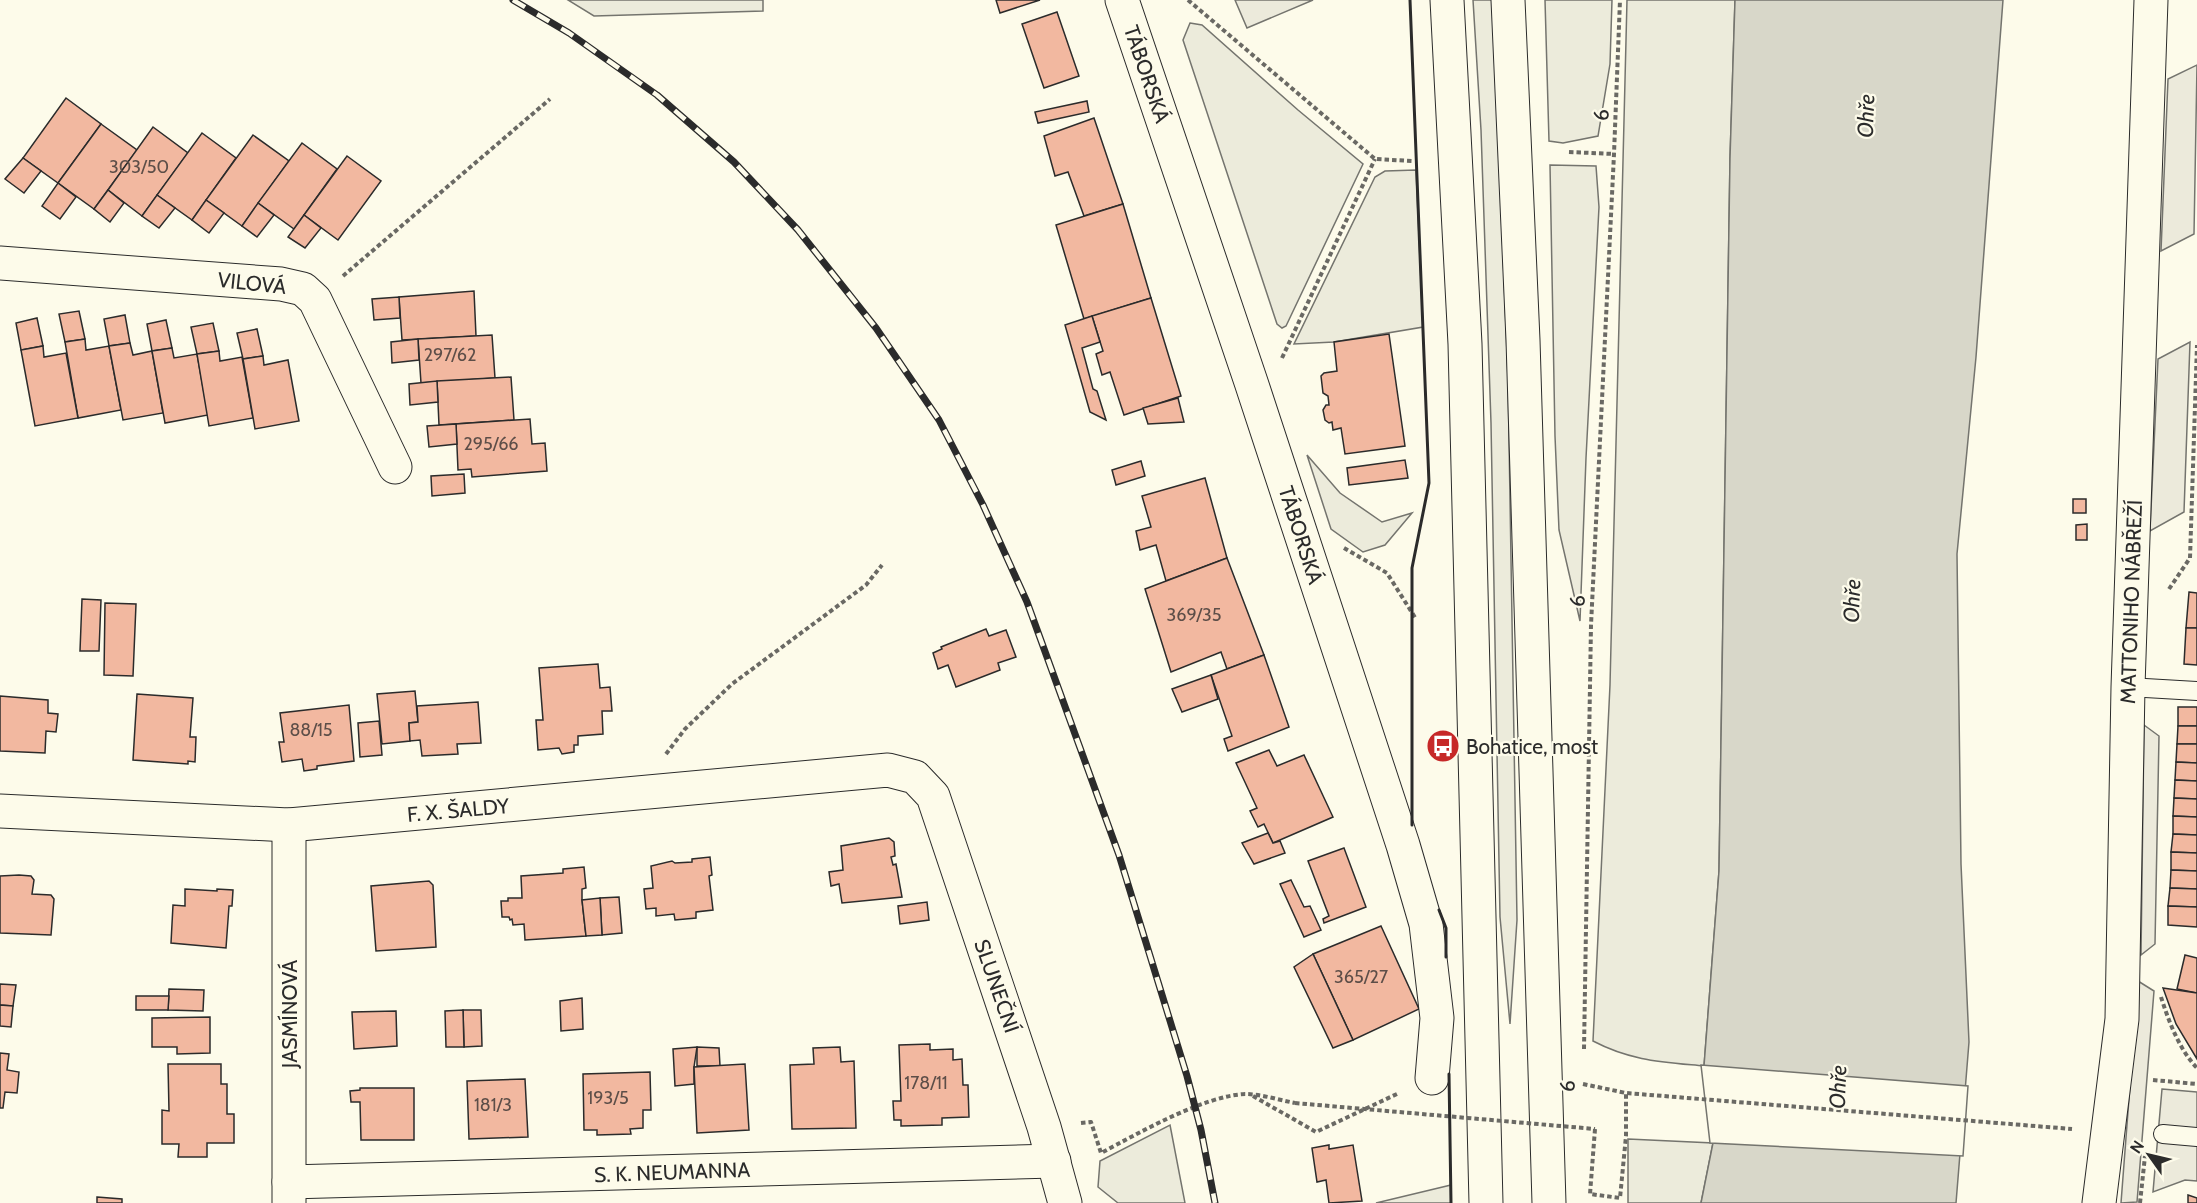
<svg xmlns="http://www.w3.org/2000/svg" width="2197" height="1203" viewBox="0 0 2197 1203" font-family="Cabin,sans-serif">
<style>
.green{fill:#ecebdb;stroke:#74746e;stroke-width:1.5}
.parking{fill:#eceadb;stroke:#74746e;stroke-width:1.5}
.water{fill:#d8d7c9;stroke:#74746e;stroke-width:1.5}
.pier{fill:#fdfbea;stroke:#74746e;stroke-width:1.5}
.building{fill:#f2b8a0;stroke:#2b2b2b;stroke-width:1.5}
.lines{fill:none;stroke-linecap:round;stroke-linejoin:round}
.service-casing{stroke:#2b2b2b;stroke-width:20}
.minor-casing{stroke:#2b2b2b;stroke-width:35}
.tertiary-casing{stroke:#2b2b2b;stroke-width:35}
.trunk-casing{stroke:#2b2b2b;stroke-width:35}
.path{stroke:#6a6964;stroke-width:4;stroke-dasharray:4.5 3;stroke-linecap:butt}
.service{stroke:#fdfbea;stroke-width:18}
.minor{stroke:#fdfbea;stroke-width:33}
.tertiary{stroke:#fdfbea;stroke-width:33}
.trunk{stroke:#fdfbea;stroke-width:33}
.rail-casing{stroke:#2b2b2b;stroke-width:7}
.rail{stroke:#fdfbea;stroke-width:4.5;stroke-dasharray:14;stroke-linecap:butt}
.path-bridge{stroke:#6a6964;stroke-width:4;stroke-dasharray:4.5 3;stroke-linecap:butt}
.wall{stroke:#2b2b2b;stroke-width:3}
.labels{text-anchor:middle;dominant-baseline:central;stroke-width:4.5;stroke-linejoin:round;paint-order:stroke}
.number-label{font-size:18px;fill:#5d4e48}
.street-label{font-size:21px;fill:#2b2b2b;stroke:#fdfbea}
.poi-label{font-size:21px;fill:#2b2b2b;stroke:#fdfbea;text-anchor:start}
.water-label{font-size:22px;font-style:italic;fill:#2b2b2b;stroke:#fdfbea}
</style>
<rect width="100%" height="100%" fill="#fdfbea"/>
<g class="green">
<path d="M 568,0 L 763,0 L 763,11 L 594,16 Z"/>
<path d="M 1473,0 L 1493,0 L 1508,379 L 1517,920 L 1510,1024 L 1500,917 L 1491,423 L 1481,130 Z"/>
<path d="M 1545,0 L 1612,0 L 1610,64 L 1598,136 L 1563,143 L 1549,141 Z"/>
<path d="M 1627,0 L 1735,0 L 1730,158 L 1719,871 L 1704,1066 C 1663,1062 1631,1061 1593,1041 L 1610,685 Z"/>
<path d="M 1190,23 L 1202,25 L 1298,110 L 1363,164 L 1286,326 L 1282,328 L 1277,324 L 1183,40 Z"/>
<path d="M 1550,165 L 1596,166 L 1599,207 L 1586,458 L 1580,621 L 1559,530 L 1555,436 Z"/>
<path d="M 1416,170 L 1423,327 L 1334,342 L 1294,344 L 1375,177 L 1385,171 Z"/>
<path d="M 1307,455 L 1340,493 L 1382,522 L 1412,513 L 1385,545 L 1363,552 L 1331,529 Z"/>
<path d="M 1170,1125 L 1185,1203 L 1118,1203 L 1098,1187 L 1100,1161 Z"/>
<path d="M 1628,1139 L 1713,1143 L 1701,1203 L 1628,1203 Z"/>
<path d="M 1451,1185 L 1451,1203 L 1376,1203 Z"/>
</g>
<g class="parking">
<path d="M 1235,0 L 1313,0 L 1247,28 Z"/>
<path d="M 2197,65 L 2194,234 L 2161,251 L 2168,79 Z"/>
<path d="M 2190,342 L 2184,512 L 2150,531 L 2158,359 Z"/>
<path d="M 2144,725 L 2159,736 L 2155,944 L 2141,955 Z"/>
<path d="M 2138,981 L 2154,991 L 2137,1202 L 2121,1203 Z"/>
<path d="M 2162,1089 L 2197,1092 L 2197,1181 L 2185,1180 L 2153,1192 Z"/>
</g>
<path class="water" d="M 1735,0 L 2003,0 L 1976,357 L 1957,554 L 1961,864 L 1969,1042 L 1956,1203 L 1701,1203 L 1713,1143 L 1704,1066 L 1719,871 L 1730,158 Z"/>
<path class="pier" d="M 1701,1065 L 1968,1086 L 1963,1156 L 1710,1143 Z"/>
<g class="building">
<path d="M 996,0 L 1040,0 L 1000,13 Z"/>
<path d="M 1057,12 L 1079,76 L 1044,88 L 1022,24 Z"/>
<path d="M 66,98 L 101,124 L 58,183 L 23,158 Z"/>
<path d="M 1087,101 L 1089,112 L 1038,123 L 1035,112 Z"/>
<path d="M 1094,118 L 1123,204 L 1084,216 L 1068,172 L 1055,176 L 1044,136 Z"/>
<path d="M 101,124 L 137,150 L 94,209 L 58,183 Z"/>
<path d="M 153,127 L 188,153 L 142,216 L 108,190 Z"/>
<path d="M 202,133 L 236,158 L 192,220 L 157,195 Z"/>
<path d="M 253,135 L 289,161 L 242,226 L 206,200 Z"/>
<path d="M 302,143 L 337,169 L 294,229 L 258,203 Z"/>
<path d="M 347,156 L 381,181 L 338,240 L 304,215 Z"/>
<path d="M 23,158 L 41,171 L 24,193 L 5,179 Z"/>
<path d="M 58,183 L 76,197 L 60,219 L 42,206 Z"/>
<path d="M 108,190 L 124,203 L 110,222 L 94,209 Z"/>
<path d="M 157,195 L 175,208 L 159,228 L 142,216 Z"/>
<path d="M 206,200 L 224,213 L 209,233 L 192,220 Z"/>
<path d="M 258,203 L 274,215 L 257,237 L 242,226 Z"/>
<path d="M 1123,204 L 1151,298 L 1084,319 L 1056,225 Z"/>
<path d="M 304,215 L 321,228 L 305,248 L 288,237 Z"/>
<path d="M 474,291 L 476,336 L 402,340 L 399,297 Z"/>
<path d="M 399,297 L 400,318 L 374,320 L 372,299 Z"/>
<path d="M 1151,298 L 1181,396 L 1124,415 L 1110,372 L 1102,375 L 1096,354 L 1103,351 L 1092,316 Z"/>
<path d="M 79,311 L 85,339 L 65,342 L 59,314 Z"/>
<path d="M 125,315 L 130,343 L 109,346 L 104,319 Z"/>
<path d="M 1092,316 L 1100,342 L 1082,348 L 1093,389 L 1097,391 L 1106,420 L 1090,412 L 1065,325 Z"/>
<path d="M 37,318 L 43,346 L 21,350 L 16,323 Z"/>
<path d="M 166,320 L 172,348 L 152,351 L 147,324 Z"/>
<path d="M 213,323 L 219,351 L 197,354 L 191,327 Z"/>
<path d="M 257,329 L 263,356 L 243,359 L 237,333 Z"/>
<path d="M 1389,334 L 1405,446 L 1345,454 L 1341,428 L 1333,430 L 1332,422 L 1329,423 L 1325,420 L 1323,410 L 1326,405 L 1329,405 L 1328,396 L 1323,393 L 1321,376 L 1324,373 L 1337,371 L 1334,342 Z"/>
<path d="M 492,335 L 495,378 L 421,383 L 418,339 Z"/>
<path d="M 85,339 L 86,350 L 109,346 L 121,410 L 78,418 L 65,342 Z"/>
<path d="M 418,339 L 419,360 L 392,363 L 391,342 Z"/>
<path d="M 130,343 L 133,355 L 152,351 L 163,413 L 123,420 L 109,346 Z"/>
<path d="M 43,346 L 44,357 L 66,353 L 78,418 L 35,426 L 21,350 Z"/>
<path d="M 172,348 L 174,358 L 197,354 L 208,415 L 165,423 L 152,351 Z"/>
<path d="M 219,351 L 220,361 L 242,357 L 253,418 L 209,426 L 197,354 Z"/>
<path d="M 263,356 L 264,365 L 288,360 L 299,421 L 255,429 L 243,359 Z"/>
<path d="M 511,377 L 514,420 L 439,425 L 437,381 Z"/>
<path d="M 437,381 L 438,402 L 410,405 L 409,384 Z"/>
<path d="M 1178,398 L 1184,422 L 1148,424 L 1143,408 Z"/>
<path d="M 530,419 L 532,444 L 545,443 L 547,471 L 472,477 L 471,469 L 458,470 L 456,424 Z"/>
<path d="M 456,424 L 457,444 L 429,447 L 427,426 Z"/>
<path d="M 1405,460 L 1408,478 L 1349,485 L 1347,468 Z"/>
<path d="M 1141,461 L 1145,476 L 1116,485 L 1112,470 Z"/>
<path d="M 464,474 L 465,493 L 432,496 L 431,476 Z"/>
<path d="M 1205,478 L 1227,558 L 1166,581 L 1156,545 L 1140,550 L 1136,531 L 1151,527 L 1142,496 Z"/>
<rect x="2073" y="499" width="13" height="14"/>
<path d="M 2087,524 L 2087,540 L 2076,540 L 2076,525 Z"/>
<path d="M 1227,558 L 1264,655 L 1227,669 L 1221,652 L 1171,672 L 1145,589 Z"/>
<path d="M 2189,592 L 2197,593 L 2197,628 L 2186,628 Z"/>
<path d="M 82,599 L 101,600 L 99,651 L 80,651 Z"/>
<path d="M 105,603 L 136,604 L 133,676 L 104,675 Z"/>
<path d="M 2186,628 L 2197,628 L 2197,665 L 2184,664 Z"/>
<path d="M 986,629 L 989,636 L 1006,630 L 1016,657 L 998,663 L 1000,670 L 956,687 L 948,665 L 938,669 L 933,653 L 942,649 L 941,647 Z"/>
<path d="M 1264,655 L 1289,727 L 1228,751 L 1224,739 L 1232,736 L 1211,675 Z"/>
<path d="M 598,664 L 600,688 L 610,687 L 612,711 L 602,711 L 603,734 L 578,736 L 578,745 L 574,745 L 574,752 L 562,754 L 559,748 L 538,750 L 536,720 L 543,720 L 539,668 Z"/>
<path d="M 1211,675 L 1218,699 L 1182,712 L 1172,689 Z"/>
<path d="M 415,691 L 418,722 L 409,723 L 410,741 L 382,744 L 377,694 Z"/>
<path d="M 137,694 L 193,698 L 190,737 L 196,737 L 195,762 L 188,761 L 188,764 L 133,760 Z"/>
<path d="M 0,696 L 48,700 L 48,713 L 58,714 L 56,732 L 46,731 L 45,753 L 0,751 Z"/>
<path d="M 478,702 L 481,743 L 457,744 L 458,754 L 422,756 L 420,740 L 410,741 L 409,723 L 418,722 L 417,706 Z"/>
<path d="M 349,705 L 354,761 L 317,766 L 317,769 L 304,771 L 302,759 L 282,762 L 279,742 L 284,742 L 280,713 Z"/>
<rect x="2178" y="707" width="19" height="19"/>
<path d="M 379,721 L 382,755 L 360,757 L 358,723 Z"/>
<path d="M 2178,726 L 2197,726 L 2197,744 L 2177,744 Z"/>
<path d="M 2177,744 L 2197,744 L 2197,763 L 2176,762 Z"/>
<path d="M 1269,750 L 1277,766 L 1304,755 L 1333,817 L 1273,843 L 1264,824 L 1258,827 L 1250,811 L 1257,808 L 1236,763 Z"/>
<path d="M 2176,762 L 2197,763 L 2197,781 L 2175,780 Z"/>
<path d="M 2175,780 L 2197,781 L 2197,799 L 2174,798 Z"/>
<path d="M 2174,798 L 2197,799 L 2197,817 L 2173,816 Z"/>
<path d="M 2173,816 L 2197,817 L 2197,835 L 2173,834 Z"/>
<path d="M 1268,833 L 1273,843 L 1280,841 L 1285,853 L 1254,864 L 1242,843 Z"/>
<path d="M 2173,834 L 2197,835 L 2197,853 L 2171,852 Z"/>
<path d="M 889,838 L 894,842 L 895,856 L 891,857 L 893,865 L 896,864 L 902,897 L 842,903 L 839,884 L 831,886 L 829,872 L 843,870 L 841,846 Z"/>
<path d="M 1344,848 L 1366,907 L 1324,923 L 1323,919 L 1329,916 L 1308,861 Z"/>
<path d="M 2171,852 L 2197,853 L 2197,871 L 2171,870 Z"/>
<path d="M 710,857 L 712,875 L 709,876 L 713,910 L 696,912 L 696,918 L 675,920 L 674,914 L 656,916 L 656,908 L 646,909 L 644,889 L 653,888 L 651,866 L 672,861 L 675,863 L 692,862 L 692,859 Z"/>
<path d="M 584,867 L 586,888 L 582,889 L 582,900 L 586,936 L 525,940 L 524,924 L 513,925 L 512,919 L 510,920 L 509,917 L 502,917 L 501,901 L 508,901 L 508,898 L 522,898 L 521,876 L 563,873 L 563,869 Z"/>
<path d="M 2171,870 L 2197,871 L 2197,889 L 2170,888 Z"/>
<path d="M 19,875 L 31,876 L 34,880 L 32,894 L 51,895 L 54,899 L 51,935 L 0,933 L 0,876 Z"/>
<path d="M 1291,880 L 1304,907 L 1310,906 L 1321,930 L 1304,937 L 1280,884 Z"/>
<path d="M 429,881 L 433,885 L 436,947 L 376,951 L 371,886 Z"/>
<path d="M 2170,888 L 2197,889 L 2197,907 L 2168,906 Z"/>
<path d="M 185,889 L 217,891 L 217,889 L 233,890 L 232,906 L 229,906 L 226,948 L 171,943 L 173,905 L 185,906 Z"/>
<path d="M 619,897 L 622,933 L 602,935 L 600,898 Z"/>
<path d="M 600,898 L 602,935 L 586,936 L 582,900 Z"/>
<path d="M 927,902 L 929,920 L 900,924 L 898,906 Z"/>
<path d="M 2168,906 L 2197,907 L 2197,927 L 2168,925 Z"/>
<path d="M 1381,926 L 1419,1009 L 1353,1040 L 1313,954 Z"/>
<path d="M 1313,954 L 1353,1040 L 1333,1048 L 1294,967 Z"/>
<path d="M 2185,955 L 2197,958 L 2197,993 L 2177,989 Z"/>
<path d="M 0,984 L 16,985 L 13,1006 L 0,1005 Z"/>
<path d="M 2163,988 L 2197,993 L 2197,1059 L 2176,1024 Z"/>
<path d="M 169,989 L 204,990 L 203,1011 L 168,1010 Z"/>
<path d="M 136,996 L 169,996 L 168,1010 L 136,1010 Z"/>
<path d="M 582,998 L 583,1029 L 561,1031 L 560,1001 Z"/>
<path d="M 0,1005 L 13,1006 L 11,1027 L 0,1026 Z"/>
<path d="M 463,1010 L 481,1010 L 482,1046 L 464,1047 Z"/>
<path d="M 463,1010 L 464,1047 L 446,1047 L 445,1011 Z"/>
<path d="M 396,1011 L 397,1046 L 354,1049 L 352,1012 Z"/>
<path d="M 210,1017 L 210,1053 L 177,1054 L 177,1047 L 152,1047 L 152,1018 Z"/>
<path d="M 930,1044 L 930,1050 L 953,1049 L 953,1060 L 962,1059 L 963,1085 L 968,1085 L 969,1117 L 942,1118 L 942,1125 L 901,1126 L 901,1120 L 894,1120 L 893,1101 L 901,1101 L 899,1045 Z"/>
<path d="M 697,1047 L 719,1048 L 720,1066 L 697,1066 Z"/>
<path d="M 697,1047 L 694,1067 L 694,1084 L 675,1086 L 673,1049 Z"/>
<path d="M 840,1047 L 841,1062 L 854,1061 L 856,1128 L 792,1129 L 790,1065 L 814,1064 L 813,1048 Z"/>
<path d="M 0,1053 L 9,1054 L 7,1070 L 19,1072 L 17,1093 L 5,1092 L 3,1108 L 0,1108 Z"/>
<path d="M 168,1064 L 221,1064 L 221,1084 L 227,1084 L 227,1114 L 234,1114 L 234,1143 L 207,1143 L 207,1157 L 178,1157 L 179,1144 L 162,1144 L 162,1110 L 169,1111 Z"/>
<path d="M 745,1064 L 749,1130 L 697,1133 L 694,1067 Z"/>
<path d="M 650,1072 L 651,1110 L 643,1110 L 643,1128 L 630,1129 L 631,1134 L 597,1135 L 597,1130 L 584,1130 L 583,1074 Z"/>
<path d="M 525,1079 L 528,1137 L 469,1139 L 467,1081 Z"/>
<path d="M 360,1088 L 414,1088 L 414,1140 L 361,1140 L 360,1102 L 351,1102 L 350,1091 L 360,1090 Z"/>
<path d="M 1329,1145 L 1329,1149 L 1353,1145 L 1362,1201 L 1329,1203 L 1326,1180 L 1317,1182 L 1312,1148 Z"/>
<path d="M 2188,1195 L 2197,1198 L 2197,1203 L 2188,1203 Z"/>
<path d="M 97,1197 L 122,1199 L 122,1203 L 97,1203 Z"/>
</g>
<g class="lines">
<defs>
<g id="service">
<path d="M 2128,687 L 2197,691"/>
<path d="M 2163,1134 L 2197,1137"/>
</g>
<g id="minor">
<path d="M 1122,0 L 1251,382 L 1403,845 L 1426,924 L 1437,1018 L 1432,1078"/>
<path d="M 0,263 L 281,284 L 303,289 L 315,300 L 395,467"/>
<path d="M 0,811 L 289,825 L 888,770 L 915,777 L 933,796 L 1044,1127 L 1065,1203"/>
<path d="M 289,825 L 289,1203"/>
<path d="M 289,1182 L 1054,1161"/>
</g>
<path id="tertiary" d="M 2099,1203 L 2122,1019 L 2128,687 L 2151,0"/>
<g id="trunk">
<path d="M 1447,0 L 1465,344 L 1486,1203"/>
<path d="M 1508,0 L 1523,340 L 1549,1203"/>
</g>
</defs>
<use href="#service" class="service-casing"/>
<use href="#minor" class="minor-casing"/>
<use href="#tertiary" class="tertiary-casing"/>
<use href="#trunk" class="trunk-casing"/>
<g class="path">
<path d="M 1188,0 L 1375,159 L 1412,161"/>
<path d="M 1569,152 L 1614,154"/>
<path d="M 343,276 L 550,99"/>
<path d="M 1282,358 L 1375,159"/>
<path d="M 1344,548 L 1387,573 L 1416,619"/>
<path d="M 2169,589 L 2190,558 L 2197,345"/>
<path d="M 666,754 L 685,729 L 732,684 L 866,585 L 882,565"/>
<path d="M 2161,997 C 2169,1022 2179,1049 2197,1068"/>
<path d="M 1584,1049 L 1591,625 L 1614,154 L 1620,0"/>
<path d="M 2153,1080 L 2197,1084"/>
<path d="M 1583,1084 L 1626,1093 L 2072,1129"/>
<path d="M 1253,1096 L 1316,1132 L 1399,1093"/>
<path d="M 1081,1123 L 1091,1122 L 1101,1153 C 1139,1133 1203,1096 1245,1094 C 1261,1094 1279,1100 1295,1103"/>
<path d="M 1595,1129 L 1590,1194 L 1620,1198 L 1626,1136 L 1626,1093"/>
<path d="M 2140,1203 L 2145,1156"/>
</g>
<use href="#service" class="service"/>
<use href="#minor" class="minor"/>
<use href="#tertiary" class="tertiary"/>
<use href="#trunk" class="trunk"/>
<defs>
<path id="rail" d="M 513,0 L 569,33 L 657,95 L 734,162 L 798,230 L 876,328 L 939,420 L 983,505 L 1027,602 L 1119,855 L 1187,1076 L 1201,1130 L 1215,1203"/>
</defs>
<use href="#rail" class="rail-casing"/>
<use href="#rail" class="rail"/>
<path class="path-bridge" d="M 1295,1103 L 1595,1129"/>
<g class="wall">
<path d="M 1410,0 L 1429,483 L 1412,568 L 1412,825"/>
<path d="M 1439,910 L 1446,928 L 1446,957"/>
<path d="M 1449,1074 L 1451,1203"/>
</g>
</g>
<defs>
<symbol id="bus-disc" viewBox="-11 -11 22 22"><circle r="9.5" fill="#c62828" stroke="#fdfbea"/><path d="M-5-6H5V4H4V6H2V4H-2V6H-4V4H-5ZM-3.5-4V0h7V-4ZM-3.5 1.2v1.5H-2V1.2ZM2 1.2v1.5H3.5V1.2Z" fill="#fff"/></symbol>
</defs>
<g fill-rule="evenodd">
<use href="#bus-disc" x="1424" y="727" width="38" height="38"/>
</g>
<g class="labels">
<g class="number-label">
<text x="139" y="167">303/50</text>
<text x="450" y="355">297/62</text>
<text x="491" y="444">295/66</text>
<text x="1194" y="615">369/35</text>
<text x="311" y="730">88/15</text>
<text x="1361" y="977">365/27</text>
<text x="926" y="1083">178/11</text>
<text x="608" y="1098">193/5</text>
<text x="493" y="1105">181/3</text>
</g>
<g class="street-label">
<text transform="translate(1147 74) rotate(71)">TÁBORSKÁ</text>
<text transform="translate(1601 115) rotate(-88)">6</text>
<text transform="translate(252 283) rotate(6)">VILOVÁ</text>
<text transform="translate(1301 535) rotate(72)">TÁBORSKÁ</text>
<text transform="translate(1577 601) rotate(-87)">6</text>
<text transform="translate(2131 602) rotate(-88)">MATTONIHO NÁBŘEŽÍ</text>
<text transform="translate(458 810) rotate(-5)">F. X. ŠALDY</text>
<text transform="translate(997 986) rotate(71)">SLUNEČNÍ</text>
<text transform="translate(289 1014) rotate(-90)">JASMÍNOVÁ</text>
<text transform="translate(1567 1086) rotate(-85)">6</text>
<text transform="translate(672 1172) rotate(-2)">S. K. NEUMANNA</text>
</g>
<g class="poi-label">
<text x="1466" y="746">Bohatice, most</text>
</g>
<g class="water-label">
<text transform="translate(1866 116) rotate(-88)">Ohře</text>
<text transform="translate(1852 601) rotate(-88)">Ohře</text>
<text transform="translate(1838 1087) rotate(-88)">Ohře</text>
</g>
</g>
<g transform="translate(2149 1155) rotate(304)" stroke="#fdfbea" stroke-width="4.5" paint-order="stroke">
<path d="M0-4.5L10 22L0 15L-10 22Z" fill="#2b2b2b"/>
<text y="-9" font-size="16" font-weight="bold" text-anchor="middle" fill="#2b2b2b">N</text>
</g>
</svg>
